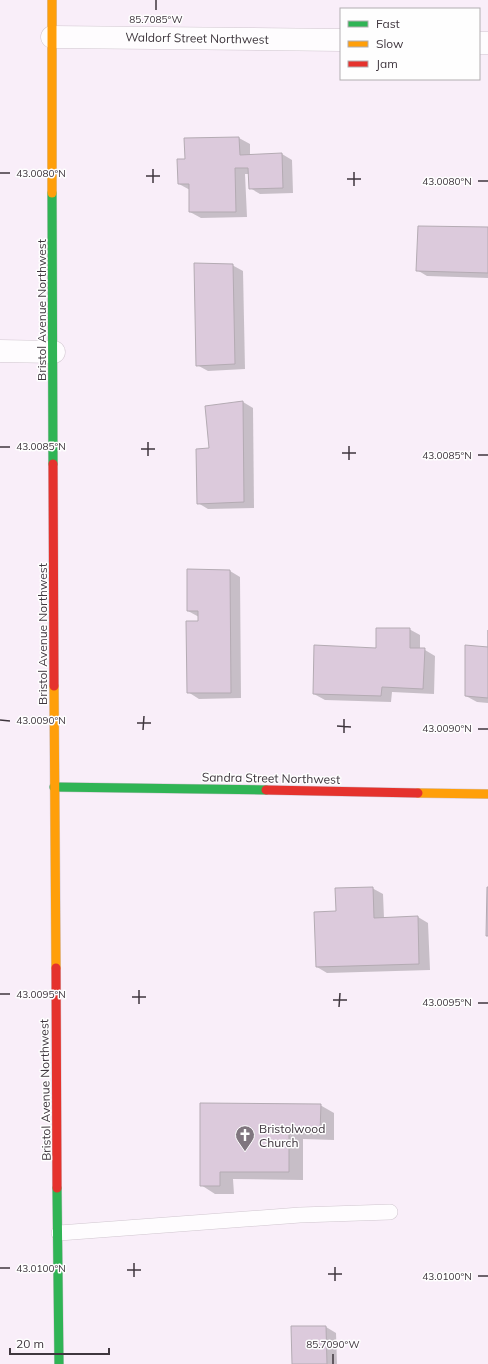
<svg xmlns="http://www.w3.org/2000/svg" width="488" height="1364" viewBox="0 0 488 1364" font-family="Mulish,sans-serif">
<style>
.shadow{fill:#0003}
.building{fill:#dccadc;stroke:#b4abb3}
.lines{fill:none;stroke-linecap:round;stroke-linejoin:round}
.lane-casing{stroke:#d0c6cf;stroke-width:16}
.street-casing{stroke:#d0c6cf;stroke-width:23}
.fast-casing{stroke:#d0c6cf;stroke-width:10}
.slow-casing{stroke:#d0c6cf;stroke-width:10}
.jam-casing{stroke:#d0c6cf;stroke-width:10}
.lane{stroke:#fefcfe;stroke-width:15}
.street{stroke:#fefcfe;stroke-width:22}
.fast{stroke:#30b455;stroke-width:9}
.slow{stroke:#ff9f0a;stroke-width:9}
.jam{stroke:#e5322d;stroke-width:9}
.ticks{fill:none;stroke:#3f363e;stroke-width:1.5}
.labels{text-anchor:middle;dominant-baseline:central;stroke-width:3;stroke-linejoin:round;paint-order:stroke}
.street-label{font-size:12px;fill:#3f363e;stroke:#fefefe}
.poi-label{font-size:12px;fill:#3f363e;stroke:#fefefe;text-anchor:start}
.ticks-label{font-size:10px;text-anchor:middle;fill:#3f363e;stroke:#fefefe;stroke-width:3;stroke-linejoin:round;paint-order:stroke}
</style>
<rect width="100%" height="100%" fill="#f9eef9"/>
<g class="shadow">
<path d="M 239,138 L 250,144 L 250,155 L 282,154 L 292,160 L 293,193 L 260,194 L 250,188 L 249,174 L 245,174 L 247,217 L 201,218 L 190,212 L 190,190 L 179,184 L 186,160 L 185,139 Z"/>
<path d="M 488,228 L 488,278 L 427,276 L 417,270 Z"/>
<path d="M 232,265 L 243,271 L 245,369 L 208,371 L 197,365 Z"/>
<path d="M 243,402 L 253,408 L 254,508 L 208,509 L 198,503 L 210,448 Z"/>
<path d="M 230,571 L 240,577 L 241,698 L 199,699 L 188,692 L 199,617 L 188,611 Z"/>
<path d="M 409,629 L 420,635 L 420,649 L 425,650 L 435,656 L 434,694 L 392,692 L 391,702 L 325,700 L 314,694 L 377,649 Z"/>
<path d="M 488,648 L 488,703 L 477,702 L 466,696 Z"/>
<path d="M 372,888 L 383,894 L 384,918 L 418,917 L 428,923 L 430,970 L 327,973 L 317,967 L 337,912 Z"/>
<path d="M 201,1104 L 320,1105 L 334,1113 L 334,1140 L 303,1139 L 303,1180 L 233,1179 L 234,1194 L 215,1194 L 201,1185 Z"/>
<path d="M 292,1327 L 326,1327 L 336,1333 L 337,1364 L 293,1364 Z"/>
</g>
<g class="building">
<path d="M 239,137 L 240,155 L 282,153 L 283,188 L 249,189 L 248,168 L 235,168 L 236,212 L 189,212 L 189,184 L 178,184 L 177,159 L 185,159 L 184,138 Z"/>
<path d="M 418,226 L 488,227 L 488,273 L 416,271 Z"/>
<path d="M 194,263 L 233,264 L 235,364 L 196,366 Z"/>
<path d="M 243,401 L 244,502 L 197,504 L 196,449 L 209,448 L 205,406 Z"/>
<path d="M 187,569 L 230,570 L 231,693 L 187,693 L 186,621 L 198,621 L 198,611 L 187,611 Z"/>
<path d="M 376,628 L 410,628 L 410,648 L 425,648 L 423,689 L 382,687 L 381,696 L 313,694 L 314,645 L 376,648 Z"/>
<path d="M 488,630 L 488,698 L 465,696 L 465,645 L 488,647 Z"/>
<path d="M 373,887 L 374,918 L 418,916 L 419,964 L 316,967 L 314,912 L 336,911 L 335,888 Z"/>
<path d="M 487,887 L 488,887 L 488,936 L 486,936 Z"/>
<path d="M 200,1103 L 321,1104 L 320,1132 L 289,1132 L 289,1172 L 220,1172 L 220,1186 L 200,1186 Z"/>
<path d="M 291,1326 L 326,1326 L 327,1364 L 292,1364 Z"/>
</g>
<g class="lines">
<defs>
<path id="lane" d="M 59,1233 L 300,1215 L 390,1212"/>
<g id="street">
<path d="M 52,37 L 341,40"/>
<path d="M 479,43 L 488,43"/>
<path d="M 0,351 L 54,352"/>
</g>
<g id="fast">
<path d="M 52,193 L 53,464"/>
<path d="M 54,787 L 266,790"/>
<path d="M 57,1188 L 59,1364"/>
</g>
<g id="slow">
<path d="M 52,0 L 52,193"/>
<path d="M 54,686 L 56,968"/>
<path d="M 418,793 L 488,794"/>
</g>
<g id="jam">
<path d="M 53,464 L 54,686"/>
<path d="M 266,790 L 418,793"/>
<path d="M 56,968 L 57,1188"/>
</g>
</defs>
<use href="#lane" class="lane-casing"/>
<use href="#street" class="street-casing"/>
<use href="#fast" class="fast-casing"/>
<use href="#slow" class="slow-casing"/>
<use href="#jam" class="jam-casing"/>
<use href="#lane" class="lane"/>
<use href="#street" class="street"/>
<use href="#fast" class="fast"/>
<use href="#slow" class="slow"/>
<use href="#jam" class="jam"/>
</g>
<path class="ticks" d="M 156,10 L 156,0M 0,173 L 10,173M 146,176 L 160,176M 347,179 L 361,179M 478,181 L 488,181M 153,183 L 153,169M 354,186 L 354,172M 0,447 L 10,447M 141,449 L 155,449M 342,453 L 356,453M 478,455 L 488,455M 148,456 L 148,442M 349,460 L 349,446M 0,720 L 10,721M 137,723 L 151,723M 337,726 L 351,727M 478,729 L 488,729M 143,730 L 144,716M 344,733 L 344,719M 0,994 L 10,994M 132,997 L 146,997M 333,1000 L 347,1000M 478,1003 L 488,1003M 139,1004 L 139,990M 339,1007 L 340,993M 0,1268 L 10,1268M 127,1270 L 141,1270M 328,1274 L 342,1274M 478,1276 L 488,1276M 134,1277 L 134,1263M 335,1281 L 335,1267M 333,1364 L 333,1354"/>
<defs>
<symbol id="church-pin" viewBox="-11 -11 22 30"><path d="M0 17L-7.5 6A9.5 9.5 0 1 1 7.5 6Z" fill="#80767f" stroke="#fefefe"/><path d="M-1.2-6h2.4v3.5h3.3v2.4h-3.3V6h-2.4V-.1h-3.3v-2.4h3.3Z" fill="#fff"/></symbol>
</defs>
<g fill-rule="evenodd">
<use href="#church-pin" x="234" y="1124" width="22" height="30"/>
</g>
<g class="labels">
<g class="street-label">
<text transform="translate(197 38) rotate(1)">Waldorf Street Northwest</text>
<text transform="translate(41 310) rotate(-90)">Bristol Avenue Northwest</text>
<text transform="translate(42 634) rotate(-90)">Bristol Avenue Northwest</text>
<text transform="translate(271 778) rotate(1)">Sandra Street Northwest</text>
<text transform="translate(45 1090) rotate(-91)">Bristol Avenue Northwest</text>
</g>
<g class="poi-label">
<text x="259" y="1128">Bristolwood<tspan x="259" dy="14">Church</tspan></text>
</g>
</g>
<g class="ticks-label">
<text x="156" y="23">85.7085°W</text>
<text x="41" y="177">43.0080°N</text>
<text x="447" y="185">43.0080°N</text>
<text x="41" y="450">43.0085°N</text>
<text x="447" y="459">43.0085°N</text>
<text x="41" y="724">43.0090°N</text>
<text x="447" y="732">43.0090°N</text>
<text x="41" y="998">43.0095°N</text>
<text x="447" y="1006">43.0095°N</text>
<text x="41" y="1272">43.0100°N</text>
<text x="447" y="1280">43.0100°N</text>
<text x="333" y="1348">85.7090°W</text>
</g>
<rect x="340" y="8" width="140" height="72" fill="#fefefe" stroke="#b2aeb1"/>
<rect x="348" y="21" width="20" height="6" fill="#30b455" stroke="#b2aeb1"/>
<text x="376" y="28" font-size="12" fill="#3f363e">Fast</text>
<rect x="348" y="41" width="20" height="6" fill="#ff9f0a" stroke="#b2aeb1"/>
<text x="376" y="48" font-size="12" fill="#3f363e">Slow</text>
<rect x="348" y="61" width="20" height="6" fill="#e5322d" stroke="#b2aeb1"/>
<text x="376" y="68" font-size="12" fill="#3f363e">Jam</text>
<path d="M10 1348v6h99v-6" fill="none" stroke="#3f363e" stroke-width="2"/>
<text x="16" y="1348" font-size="12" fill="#3f363e" stroke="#fefefe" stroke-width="3" paint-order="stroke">20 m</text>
</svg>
